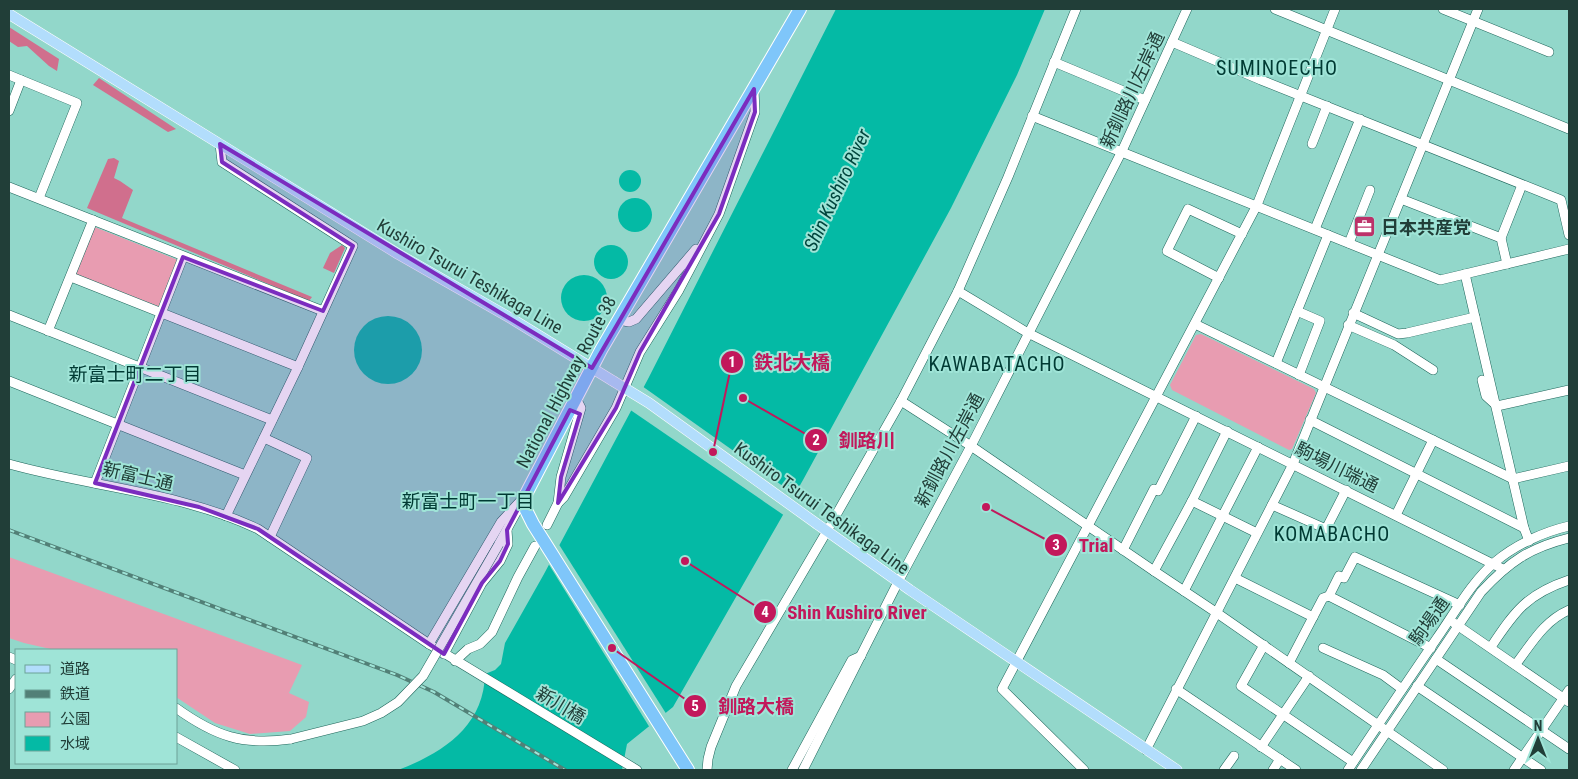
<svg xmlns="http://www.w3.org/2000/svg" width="1578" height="779" viewBox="0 0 1578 779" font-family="'Roboto Condensed','Noto Sans JP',sans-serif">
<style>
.green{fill:#e89cb1}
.forest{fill:#d06f8d}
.water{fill:#04baa5}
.pier{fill:#92d7ca}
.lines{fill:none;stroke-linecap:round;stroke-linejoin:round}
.minor-casing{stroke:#1e665b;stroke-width:10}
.major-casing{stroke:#fff;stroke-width:11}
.highway-casing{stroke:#fff;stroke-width:14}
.minor{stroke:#fff;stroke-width:9}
.major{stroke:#b2ddfc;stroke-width:10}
.highway{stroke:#7fc6fa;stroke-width:12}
.rail-casing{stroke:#528077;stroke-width:4}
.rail{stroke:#9fe4d7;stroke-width:2;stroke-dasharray:5.5;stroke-linecap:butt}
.minor-bridge-casing{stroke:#1e665b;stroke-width:10;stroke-linecap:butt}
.major-bridge-casing{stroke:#fff;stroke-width:11;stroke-linecap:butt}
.minor-bridge{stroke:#fff;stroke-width:9}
.major-bridge{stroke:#b2ddfc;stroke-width:10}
.marked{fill:#7b2cbf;fill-opacity:0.2;stroke:#7b2cbf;stroke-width:4;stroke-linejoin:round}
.labels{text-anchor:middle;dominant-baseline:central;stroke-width:4;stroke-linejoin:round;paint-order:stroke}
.street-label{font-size:18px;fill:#213e38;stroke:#9fe4d7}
.poi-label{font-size:18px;font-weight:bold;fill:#213e38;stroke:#9fe4d7;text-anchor:start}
.water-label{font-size:19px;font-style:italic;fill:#01453d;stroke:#9fe4d7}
.neighbourhood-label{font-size:19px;fill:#003a33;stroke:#9fe4d7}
.quarter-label{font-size:20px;letter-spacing:1px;fill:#003a33;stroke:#9fe4d7}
.leader{fill:none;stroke:#c2185b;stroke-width:2}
.callout-dot{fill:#c2185b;stroke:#9fe4d7;stroke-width:2}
.mark-label{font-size:15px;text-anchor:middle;font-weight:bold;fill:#fff}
.callout-label{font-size:19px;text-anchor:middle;font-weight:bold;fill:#c2185b;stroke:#9fe4d7;stroke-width:4;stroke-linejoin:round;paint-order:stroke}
</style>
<rect width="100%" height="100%" fill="#92d7ca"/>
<g class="green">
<path d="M 92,226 L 178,260 L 160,307 L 74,274 Z"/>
<path d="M 1201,334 L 1314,389 L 1316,393 L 1292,449 L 1289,450 L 1172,390 L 1170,385 L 1196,335 Z"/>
<path d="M 9,557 L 302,665 L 289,693 L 309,702 L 306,717 L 290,731 L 250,734 L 215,723 L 176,697 L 176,650 L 55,650 L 24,643 L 9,638 Z"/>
</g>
<g class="forest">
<path d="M 9,27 L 59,59 L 57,71 L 49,66 L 27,46 L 18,47 L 9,41 Z"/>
<path d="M 99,78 L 176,129 L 168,132 L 93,85 Z"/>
<path d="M 114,158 L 119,161 L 114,178 L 120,181 L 133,190 L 122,218 L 312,297 L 309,301 L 87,208 L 108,159 Z"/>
<path d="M 342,245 L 345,248 L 334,273 L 323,268 L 330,253 Z"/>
</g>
<g class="water">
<path d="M 836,9 L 1045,9 L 1017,75 L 951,208 L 803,480 L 673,707 L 627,744 L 622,770 L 398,770 C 443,753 484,726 485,674 L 495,670 L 501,664 L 505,643 L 544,574 L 648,379 Z"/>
<circle cx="630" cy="181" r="11"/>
<circle cx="635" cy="215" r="17"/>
<circle cx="611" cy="262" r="17"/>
<circle cx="584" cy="298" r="23"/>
<circle cx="388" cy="350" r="34"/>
</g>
<g class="pier">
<path d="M 642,386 L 797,496 L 785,516 L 629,409 Z"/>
<path d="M 558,543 L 667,715 L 650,728 L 548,563 Z"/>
</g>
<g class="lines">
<defs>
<g id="minor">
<path d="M 1275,9 L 1569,129"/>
<path d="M 1443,9 L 1549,52"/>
<path d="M 1172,42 L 1261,80 L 1561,200 L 1569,235"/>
<path d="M 1054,62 L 1145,100"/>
<path d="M 9,75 L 77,103 L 39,198"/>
<path d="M 9,111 L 21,80"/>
<path d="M 1032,116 L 1440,280 L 1569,249"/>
<path d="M 220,144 L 222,162 L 353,246 L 298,367 L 226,516"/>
<path d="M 1312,144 L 1327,106"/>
<path d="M 9,187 L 323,311"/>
<path d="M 1401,199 L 1501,238 L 1507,264"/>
<path d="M 1315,229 L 1360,119"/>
<path d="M 1501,238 L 1522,185"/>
<path d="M 1349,243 L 1370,190"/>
<path d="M 1465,274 L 1524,528 L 1529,541"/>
<path d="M 71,277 L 298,367"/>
<path d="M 1219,278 L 1167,251 L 1188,209 L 1242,234"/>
<path d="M 958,291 L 1028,333 L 1503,569"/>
<path d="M 1297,311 L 1320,321 L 1299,375"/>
<path d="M 1353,313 L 1398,334 L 1407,333 L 1475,317"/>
<path d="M 9,315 L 272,420"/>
<path d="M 619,320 L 629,322 L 636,319 L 696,249"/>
<path d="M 1195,324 L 1513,479 L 1569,466"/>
<path d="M 1348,325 L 1394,345 L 1433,370"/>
<path d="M 48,331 L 93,220"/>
<path d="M 1276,363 L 1328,235"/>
<path d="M 1482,380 L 1486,396 L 1497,406 L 1569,390"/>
<path d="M 9,381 L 245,475"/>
<path d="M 901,401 L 971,446 L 1154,571 L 1217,613 L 1443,770"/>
<path d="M 1310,420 L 1524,528"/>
<path d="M 264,438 L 307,458 L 270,537"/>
<path d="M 9,464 C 91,487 180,492 258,529 L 429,644 L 637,770"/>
<path d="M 95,483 L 183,257"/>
<path d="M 1192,501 L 1257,533"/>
<path d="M 558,503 L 564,497 L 616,408 L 640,352 L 679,290 L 719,214 L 755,112 L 754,90"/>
<path d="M 1272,505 L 1326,529 L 1346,490"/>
<path d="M 1396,515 L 1433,440"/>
<path d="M 547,525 L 558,503 L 561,477 L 581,408 L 576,398"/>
<path d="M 499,544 L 519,507"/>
<path d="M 1123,550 L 1154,489 L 1158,491 L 1196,416"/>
<path d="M 1154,571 L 1192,501 L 1227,431"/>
<path d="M 1235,578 L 1313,617"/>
<path d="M 1184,591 L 1258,447"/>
<path d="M 1454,623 L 1569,702"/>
<path d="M 429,644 L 501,522 L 525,496"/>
<path d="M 1264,645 L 1241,686 L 1353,762"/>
<path d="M 1491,647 C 1515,611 1527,594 1569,580"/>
<path d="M 1323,648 L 1383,675 L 1402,689"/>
<path d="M 1431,648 L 1329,596 L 1339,576 L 1344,578 L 1355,557 L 1460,605"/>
<path d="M 444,654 L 482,583 L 500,561 L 508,544 L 507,530"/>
<path d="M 9,657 L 16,660"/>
<path d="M 1436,659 L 1569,749"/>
<path d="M 455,661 L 468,649 L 480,644 L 492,632 L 518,577 L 535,546"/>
<path d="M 1289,663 L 1323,598 L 1329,596"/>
<path d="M 1516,664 C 1532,643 1544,621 1569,610"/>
<path d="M 1417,686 L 1541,770"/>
<path d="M 9,689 L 16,679"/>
<path d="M 1176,689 L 1296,770"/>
<path d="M 176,708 C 215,736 243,746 291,739"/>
<path d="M 176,737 L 235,770"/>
<path d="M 1261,747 L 1309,676"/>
<path d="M 1146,750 L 1293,464 L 1478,9"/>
<path d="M 707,770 L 708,759 L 711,747 L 736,686 L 827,531 L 901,401 L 958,291 L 1008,177 L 1076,9"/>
<path d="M 792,770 L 852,660 L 861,656"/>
<path d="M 803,770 L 898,582 L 971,446 L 1122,151 L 1187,9"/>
<path d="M 1084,770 L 1002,689 L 1257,205 L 1335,9"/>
<path d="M 1224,770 L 1234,756"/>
<path d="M 1273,770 L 1280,759"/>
<path d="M 1348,770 C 1377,726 1407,682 1437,638 C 1454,614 1472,581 1495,562 C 1515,545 1543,532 1569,526"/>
<path d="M 1361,770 L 1481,592 C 1509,562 1529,548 1569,538"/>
<path d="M 1514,770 L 1569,690"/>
</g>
<g id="major">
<path d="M 9,14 L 398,254 L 512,319 L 613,381"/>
<path d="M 817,524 L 910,590 L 1177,770"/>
</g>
<path id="highway" d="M 688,770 L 533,524 L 526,510 L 525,496 L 601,350 L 800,9"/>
</defs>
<use href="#minor" class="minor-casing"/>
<use href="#major" class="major-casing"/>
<use href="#highway" class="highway-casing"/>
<use href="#minor" class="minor"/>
<use href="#major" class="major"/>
<use href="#highway" class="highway"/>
<defs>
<path id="rail" d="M 9,530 L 397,675 L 434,692 L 565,770"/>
</defs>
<use href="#rail" class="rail-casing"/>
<use href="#rail" class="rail"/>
<defs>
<path id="minor-bridge" d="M 291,739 L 363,721 L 381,713 L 398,702 L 423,676 L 499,544"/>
<path id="major-bridge" d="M 613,381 L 649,403 L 817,524"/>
</defs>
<use href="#minor-bridge" class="minor-bridge-casing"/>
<use href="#major-bridge" class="major-bridge-casing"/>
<use href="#minor-bridge" class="minor-bridge"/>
<use href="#major-bridge" class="major-bridge"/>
</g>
<path class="marked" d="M 754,89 L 755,112 L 719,214 L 640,352 L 616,408 L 558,503 L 561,477 L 580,414 L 570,410 L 507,530 L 508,544 L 500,561 L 482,583 L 444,654 L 258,529 L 199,507 L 95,483 L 183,257 L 323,311 L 353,246 L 222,162 L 220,144 L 592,368 Z"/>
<defs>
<symbol id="office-square" viewBox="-11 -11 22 22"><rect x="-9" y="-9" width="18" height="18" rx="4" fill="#bc3169" stroke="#9fe4d7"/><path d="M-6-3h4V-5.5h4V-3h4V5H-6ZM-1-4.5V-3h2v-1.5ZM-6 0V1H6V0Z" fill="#fff"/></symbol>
</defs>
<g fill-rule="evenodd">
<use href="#office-square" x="1352" y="214" width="25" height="25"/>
</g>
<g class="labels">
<g class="street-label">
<text transform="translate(1132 90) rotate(-65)">新釧路川左岸通</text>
<text transform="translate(470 276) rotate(30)">Kushiro Tsurui Teshikaga Line</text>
<text transform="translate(566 382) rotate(-62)">National Highway Route 38</text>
<text transform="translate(949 450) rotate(-62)">新釧路川左岸通</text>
<text transform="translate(1337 467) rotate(26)">駒場川端通</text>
<text transform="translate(138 476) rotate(13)">新富士通</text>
<text transform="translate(822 508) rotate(36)">Kushiro Tsurui Teshikaga Line</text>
<text transform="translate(1429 621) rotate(-55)">駒場通</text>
<text transform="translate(561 705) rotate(31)">新川橋</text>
</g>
<g class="poi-label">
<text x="1381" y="227">日本共産党</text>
</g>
<g class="water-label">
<text transform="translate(837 190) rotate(-65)">Shin Kushiro River</text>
</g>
<g class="neighbourhood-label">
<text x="135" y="374">新富士町二丁目</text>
<text x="468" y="501">新富士町一丁目</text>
</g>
<g class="quarter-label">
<text x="1277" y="68">SUMINOECHO</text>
<text x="997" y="364">KAWABATACHO</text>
<text x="1332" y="534">KOMABACHO</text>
</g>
</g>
<path class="leader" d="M713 452L732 362M743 398L816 440M986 507L1056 545M685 561L765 612M612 648L695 706"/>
<g class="callout-dot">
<circle cx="713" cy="452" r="5"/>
<circle cx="743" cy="398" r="5"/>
<circle cx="986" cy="507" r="5"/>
<circle cx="685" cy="561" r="5"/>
<circle cx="612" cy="648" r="5"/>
<circle cx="732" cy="362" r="12"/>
<circle cx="816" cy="440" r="12"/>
<circle cx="1056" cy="545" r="12"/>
<circle cx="765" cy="612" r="12"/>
<circle cx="695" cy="706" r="12"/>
</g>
<g class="mark-label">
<text x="732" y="367">1</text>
<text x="816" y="445">2</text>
<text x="1056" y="550">3</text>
<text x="765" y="617">4</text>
<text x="695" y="711">5</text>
</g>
<g class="callout-label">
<text x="792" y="369">鉄北大橋</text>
<text x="867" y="447">釧路川</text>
<text x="1096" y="552">Trial</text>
<text x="857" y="619">Shin Kushiro River</text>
<text x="756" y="713">釧路大橋</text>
</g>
<rect width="1578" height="779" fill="none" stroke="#213e38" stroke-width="20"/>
<rect x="15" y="649" width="162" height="115" fill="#9fe4d7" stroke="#6da297"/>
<rect x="25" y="665" width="25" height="8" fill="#b2ddfc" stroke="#6da297"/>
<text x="60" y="674" font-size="15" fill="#213e38">道路</text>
<rect x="25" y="690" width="25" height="8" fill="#528077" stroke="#6da297"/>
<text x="60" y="699" font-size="15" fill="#213e38">鉄道</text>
<rect x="25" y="712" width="25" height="15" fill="#e89cb1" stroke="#6da297"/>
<text x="60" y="724" font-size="15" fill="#213e38">公園</text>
<rect x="25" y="736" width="25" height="15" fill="#04baa5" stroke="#6da297"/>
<text x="60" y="749" font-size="15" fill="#213e38">水域</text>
<g transform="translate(1538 739)" stroke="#9fe4d7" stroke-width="4" paint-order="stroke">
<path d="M0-4L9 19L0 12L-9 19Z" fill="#213e38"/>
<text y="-8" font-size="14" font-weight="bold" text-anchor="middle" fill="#213e38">N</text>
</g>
</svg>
